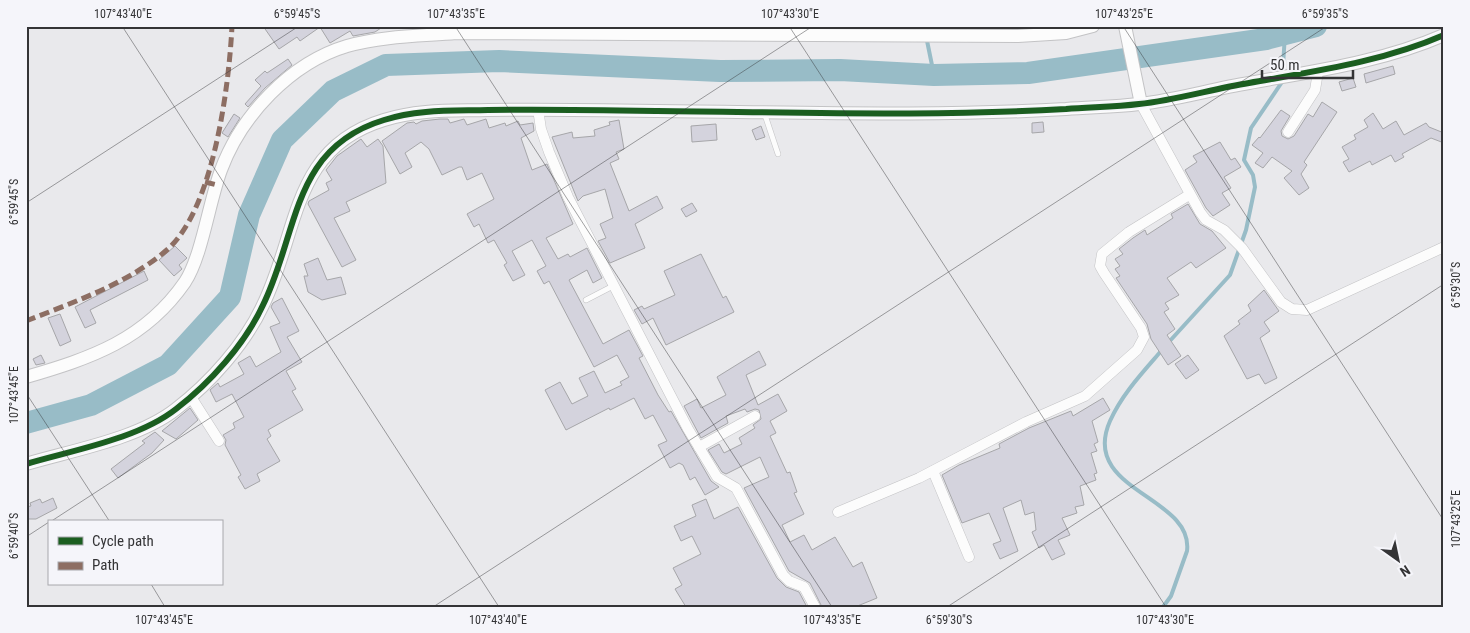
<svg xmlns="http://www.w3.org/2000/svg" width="1470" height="633" viewBox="0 0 1470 633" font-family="'Roboto Condensed',sans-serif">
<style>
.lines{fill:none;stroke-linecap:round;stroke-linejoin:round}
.stream{stroke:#98bcc7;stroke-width:4}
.river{stroke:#98bcc7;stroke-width:22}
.building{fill:#d4d3dd;stroke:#a6a6a9}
.service-casing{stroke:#c3c3c5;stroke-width:6}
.minor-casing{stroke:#c3c3c5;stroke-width:11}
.tertiary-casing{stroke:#c3c3c5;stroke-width:14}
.service{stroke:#fcfcfc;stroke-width:5}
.minor{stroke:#fcfcfc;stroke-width:10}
.tertiary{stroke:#fcfcfc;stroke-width:12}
.quiet{stroke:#8d6e63;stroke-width:5;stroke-dasharray:10 5;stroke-linecap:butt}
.cycleway-casing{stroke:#f5f5fa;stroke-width:9}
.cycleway{stroke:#1b5e20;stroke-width:6}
.ticks{fill:none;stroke:#343436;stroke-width:1;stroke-opacity:0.45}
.neatline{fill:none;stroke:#343436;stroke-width:2}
.ticks-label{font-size:12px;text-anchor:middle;fill:#343436}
</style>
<rect width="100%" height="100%" fill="#e9e9ec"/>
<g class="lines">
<g class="stream">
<path d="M 924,26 L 934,75"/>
<path d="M 1168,343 L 1230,275 L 1246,230 L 1255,187 L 1253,175 L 1244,160 L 1251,128 L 1282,82 L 1285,34"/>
<path d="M 1162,350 C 1143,372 1122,394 1110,421 C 1079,491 1194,496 1187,551 L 1171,596 L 1163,607"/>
</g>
<path class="river" d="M 26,423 L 91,405 L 168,365 L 230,297 L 249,215 L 282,140 L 333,91 L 386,65 L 499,61 L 720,71 L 840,70 L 934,75 L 1028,73 L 1266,39 L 1316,26"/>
</g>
<g class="building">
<path d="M 263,26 L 384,26 L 375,32 L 353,36 L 350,31 L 330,43 L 320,27 L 300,41 L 297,37 L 279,49 Z"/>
<path d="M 288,59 L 292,65 L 265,88 L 248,107 L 245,104 L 261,86 L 255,80 L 265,71 L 267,73 Z"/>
<path d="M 1393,66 L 1395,74 L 1366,83 L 1364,74 Z"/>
<path d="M 1353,78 L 1356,87 L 1342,91 L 1339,82 Z"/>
<path d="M 1322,102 L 1337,112 L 1304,162 L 1307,165 L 1301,174 L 1309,188 L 1299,195 L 1284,178 L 1292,171 L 1272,157 L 1263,168 L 1255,163 L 1263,153 L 1252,145 L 1259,137 L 1260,138 L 1281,110 L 1290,116 L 1281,131 L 1282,136 L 1288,139 L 1294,136 L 1308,114 L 1313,117 Z"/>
<path d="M 1373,113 L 1383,129 L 1396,121 L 1404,135 L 1426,123 L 1429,127 L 1444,133 L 1444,143 L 1431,138 L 1402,154 L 1404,157 L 1395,162 L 1391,155 L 1372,165 L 1370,161 L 1349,172 L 1343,162 L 1349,159 L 1342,147 L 1356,139 L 1354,135 L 1368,127 L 1364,120 Z"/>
<path d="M 234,114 L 240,118 L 228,137 L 222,133 Z"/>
<path d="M 440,119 L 448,119 L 450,123 L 464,119 L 467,125 L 486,119 L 489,128 L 505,123 L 506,126 L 518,121 L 520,125 L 533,123 L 534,131 L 521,138 L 532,170 L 547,164 L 573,224 L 546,238 L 558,259 L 568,254 L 570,257 L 587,248 L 602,278 L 593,283 L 587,270 L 569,280 L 603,344 L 629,330 L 643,356 L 639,358 L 658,395 L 669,412 L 671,411 L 711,481 L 719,487 L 705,495 L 695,477 L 690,480 L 683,465 L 679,463 L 670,468 L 658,445 L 667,441 L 653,415 L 645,419 L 634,398 L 610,410 L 609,408 L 566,430 L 545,390 L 560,382 L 572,404 L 588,396 L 579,378 L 594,371 L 605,393 L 622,385 L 620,382 L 629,377 L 617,355 L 594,367 L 549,281 L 544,284 L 537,271 L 546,266 L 532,240 L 512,251 L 525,275 L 513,281 L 504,265 L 507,263 L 494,240 L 488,243 L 479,224 L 474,227 L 467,214 L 494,199 L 482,173 L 467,180 L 462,167 L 459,167 L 442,175 L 429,149 L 421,142 L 405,153 L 412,167 L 400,174 L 382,141 L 407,123 L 414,122 L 416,124 L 422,121 Z"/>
<path d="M 619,120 L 624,149 L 616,152 L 619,159 L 610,163 L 629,211 L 657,196 L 663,208 L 635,224 L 645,248 L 610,263 L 598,241 L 606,238 L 600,224 L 613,218 L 605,189 L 583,196 L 578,201 L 552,137 L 572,132 L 573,138 L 595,136 L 594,130 L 610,125 L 609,122 Z"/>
<path d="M 1043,122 L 1044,132 L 1032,133 L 1032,123 Z"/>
<path d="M 716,124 L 717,140 L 692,142 L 691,126 Z"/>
<path d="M 761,126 L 765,137 L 756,140 L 752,130 Z"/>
<path d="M 361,139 L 367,147 L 378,139 L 383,146 L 386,183 L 346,202 L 350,211 L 334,218 L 356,260 L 342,267 L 308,204 L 309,201 L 329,190 L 326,183 L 332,180 L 326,170 L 337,156 Z"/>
<path d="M 1220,142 L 1231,160 L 1235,158 L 1241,167 L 1224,177 L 1231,188 L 1222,193 L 1230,205 L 1213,216 L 1206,208 L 1185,170 L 1197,162 L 1193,156 Z"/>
<path d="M 692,203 L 697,211 L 686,217 L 681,209 Z"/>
<path d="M 1188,204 L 1200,224 L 1212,231 L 1226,248 L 1196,268 L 1191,262 L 1167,278 L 1179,295 L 1165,303 L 1169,309 L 1164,312 L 1175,329 L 1167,335 L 1181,356 L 1168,365 L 1151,339 L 1147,324 L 1116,278 L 1120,276 L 1115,269 L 1120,266 L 1115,259 L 1123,254 L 1119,249 L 1133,238 L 1145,230 L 1147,235 L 1173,218 L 1171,214 Z"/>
<path d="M 175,246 L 187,258 L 179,265 L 182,269 L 174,276 L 159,260 Z"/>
<path d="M 701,254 L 723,298 L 726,296 L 734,312 L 666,345 L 653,318 L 642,324 L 634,310 L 642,306 L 644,309 L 675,295 L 664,271 Z"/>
<path d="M 318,258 L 327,280 L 341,277 L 346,294 L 322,300 L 308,292 L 304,276 L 308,276 L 304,264 Z"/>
<path d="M 144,271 L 148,280 L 90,310 L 96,323 L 85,328 L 75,307 Z"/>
<path d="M 1264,290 L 1279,311 L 1264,322 L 1270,331 L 1260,338 L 1277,378 L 1265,384 L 1259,374 L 1247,379 L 1224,336 L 1240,324 L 1238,321 L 1251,311 L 1248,305 Z"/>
<path d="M 282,298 L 299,331 L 287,337 L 302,362 L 286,371 L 296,389 L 292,391 L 303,410 L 268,430 L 271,436 L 267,439 L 280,461 L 257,474 L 260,481 L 245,489 L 238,477 L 241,475 L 225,445 L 226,440 L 223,435 L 235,428 L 233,423 L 244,417 L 232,394 L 216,402 L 210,390 L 218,383 L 220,387 L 244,374 L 238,363 L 250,356 L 256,367 L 281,352 L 270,327 L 280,323 L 271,307 L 273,303 Z"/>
<path d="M 60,314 L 71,341 L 60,346 L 48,318 Z"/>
<path d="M 759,351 L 766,365 L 746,375 L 758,405 L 778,394 L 787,411 L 770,421 L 776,433 L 770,436 L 787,473 L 790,472 L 797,492 L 794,493 L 804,514 L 782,525 L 790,542 L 804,535 L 812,550 L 835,537 L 853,567 L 862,562 L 877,598 L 855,607 L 822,607 L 810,583 L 789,571 L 744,488 L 769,477 L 760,457 L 726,474 L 722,472 L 708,450 L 719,444 L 724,453 L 742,444 L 739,438 L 755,428 L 753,425 L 761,419 L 759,410 L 755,409 L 747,412 L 745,409 L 726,416 L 728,423 L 701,438 L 684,406 L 697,399 L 701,408 L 726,395 L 717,377 Z"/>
<path d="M 41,355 L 45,363 L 36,365 L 33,359 Z"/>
<path d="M 1188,355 L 1199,370 L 1186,379 L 1175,364 Z"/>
<path d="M 1103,398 L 1110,410 L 1092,421 L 1098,442 L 1094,444 L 1097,451 L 1091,453 L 1097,473 L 1094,474 L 1096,480 L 1080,486 L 1084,505 L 1075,507 L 1077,513 L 1062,518 L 1070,535 L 1058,540 L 1065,554 L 1052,560 L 1044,545 L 1039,548 L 1032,532 L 1036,530 L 1034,512 L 1025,515 L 1021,500 L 1003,508 L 1018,551 L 1000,559 L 993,544 L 1001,541 L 989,513 L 962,523 L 942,475 L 959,465 L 1000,448 L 999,444 L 1029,428 L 1071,411 L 1073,416 Z"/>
<path d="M 190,408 L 198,420 L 176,439 L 162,431 Z"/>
<path d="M 155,432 L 164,440 L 152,453 L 118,478 L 111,469 L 145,443 L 142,441 Z"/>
<path d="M 53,498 L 57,508 L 36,519 L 26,519 L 26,507 L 31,506 L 30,503 L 40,499 L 42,503 Z"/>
<path d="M 706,499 L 714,519 L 738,507 L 777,578 L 786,587 L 799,592 L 807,607 L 686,607 L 675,589 L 682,585 L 673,568 L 701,554 L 692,536 L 681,541 L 674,526 L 696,516 L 692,505 Z"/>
</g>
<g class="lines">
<defs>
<g id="service">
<path d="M 764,112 L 778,154"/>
<path d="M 586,300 L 613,286"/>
</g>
<g id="minor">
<path d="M 1141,104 L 1200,212 L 1206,220 L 1224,230 L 1242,248 L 1281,302 L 1292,309 L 1307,310 L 1444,247"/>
<path d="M 538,109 L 541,129 L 549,152 L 568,197 L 688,429 L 717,477 L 736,488 L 783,575 L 789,581 L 804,587 L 815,607"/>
<path d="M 1288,132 L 1315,90 L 1318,72"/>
<path d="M 191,397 L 219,441"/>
<path d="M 699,447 L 755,416"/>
<path d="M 933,471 L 969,557"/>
<path d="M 838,512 L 919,478 L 1026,422 L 1085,396 L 1137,350 L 1144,337 L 1141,328 L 1104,273 L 1100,266 L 1102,254 L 1129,232 L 1189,195"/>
</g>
<g id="tertiary">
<path d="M 1125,26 L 1141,104"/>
<path d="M 26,377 C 91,358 145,340 185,282 C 202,256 209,202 221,170 C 241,116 290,63 347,46 C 382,36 420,36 456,33 L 1018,36 L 1066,33 L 1093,26"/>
<path d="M 26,464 C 73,450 138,439 176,409 C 210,383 245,344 263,305 C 299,232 291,148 384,120 C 418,109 453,111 488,110 C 544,109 600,110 657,111 C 793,112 930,117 1066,109 C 1090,107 1115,107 1139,104 C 1176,100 1212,89 1249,83 C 1315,71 1382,62 1444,35"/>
</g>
</defs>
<use href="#service" class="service-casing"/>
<use href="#minor" class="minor-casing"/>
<use href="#tertiary" class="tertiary-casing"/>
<use href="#service" class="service"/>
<use href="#minor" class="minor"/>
<use href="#tertiary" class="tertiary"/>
<g class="quiet">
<path d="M 205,182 L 217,185"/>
<path d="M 26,321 C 74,302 129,283 168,249 C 214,207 229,86 232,26"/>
</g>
<defs>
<path id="cycleway" d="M 26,464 C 73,450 138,439 176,409 C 210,383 245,344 263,305 C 299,232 291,148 384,120 C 418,109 453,111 488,110 C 544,109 600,110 657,111 C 793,112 930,117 1066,109 C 1090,107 1115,107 1139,104 C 1176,100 1212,89 1249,83 C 1315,71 1382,62 1444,35"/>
</defs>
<use href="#cycleway" class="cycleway-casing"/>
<use href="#cycleway" class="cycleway"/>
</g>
<path class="ticks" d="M 122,26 L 499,607M 455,26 L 832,607M 789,26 L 1166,607M 1123,26 L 1444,521M 26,203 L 299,26M 26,393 L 110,522M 50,522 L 813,26M 26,537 L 49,522M 151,584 L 165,607M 433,607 L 1327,26M 947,607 L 1444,284"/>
<rect width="1470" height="633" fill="none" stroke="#f5f5fa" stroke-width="55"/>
<rect x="48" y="520" width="175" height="65" fill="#f5f5fa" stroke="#a8a8ac"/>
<rect x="58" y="537" width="25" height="8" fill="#1b5e20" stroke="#a8a8ac"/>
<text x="92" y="546" font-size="15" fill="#343436">Cycle path</text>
<rect x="58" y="562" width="25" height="8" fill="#8d6e63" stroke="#a8a8ac"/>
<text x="92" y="570" font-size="15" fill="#343436">Path</text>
<g transform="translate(1398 560) rotate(147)" stroke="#f5f5fa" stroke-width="4" paint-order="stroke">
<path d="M0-4L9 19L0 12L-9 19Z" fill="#343436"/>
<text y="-8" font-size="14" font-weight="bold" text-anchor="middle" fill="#343436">N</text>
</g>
<path d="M1262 70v8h91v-8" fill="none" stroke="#343436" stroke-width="2.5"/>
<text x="1270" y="70" font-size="15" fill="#343436" stroke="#f5f5fa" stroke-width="4" paint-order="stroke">50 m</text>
<rect x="28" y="28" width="1414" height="578" class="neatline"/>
<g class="ticks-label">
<text x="123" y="18">107°43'40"E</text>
<text x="297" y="18">6°59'45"S</text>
<text x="456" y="18">107°43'35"E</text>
<text x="790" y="18">107°43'30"E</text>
<text x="1124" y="18">107°43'25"E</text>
<text x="1325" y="18">6°59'35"S</text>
<text transform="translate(14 202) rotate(-90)" y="4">6°59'45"S</text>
<text transform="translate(1456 285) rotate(-90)" y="4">6°59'30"S</text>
<text transform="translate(14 395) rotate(-90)" y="4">107°43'45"E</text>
<text transform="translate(1456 519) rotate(-90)" y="4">107°43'25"E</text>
<text transform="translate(14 536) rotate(-90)" y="4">6°59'40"S</text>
<text x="164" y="624">107°43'45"E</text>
<text x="498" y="624">107°43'40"E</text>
<text x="832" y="624">107°43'35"E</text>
<text x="949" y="624">6°59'30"S</text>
<text x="1165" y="624">107°43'30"E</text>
</g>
</svg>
